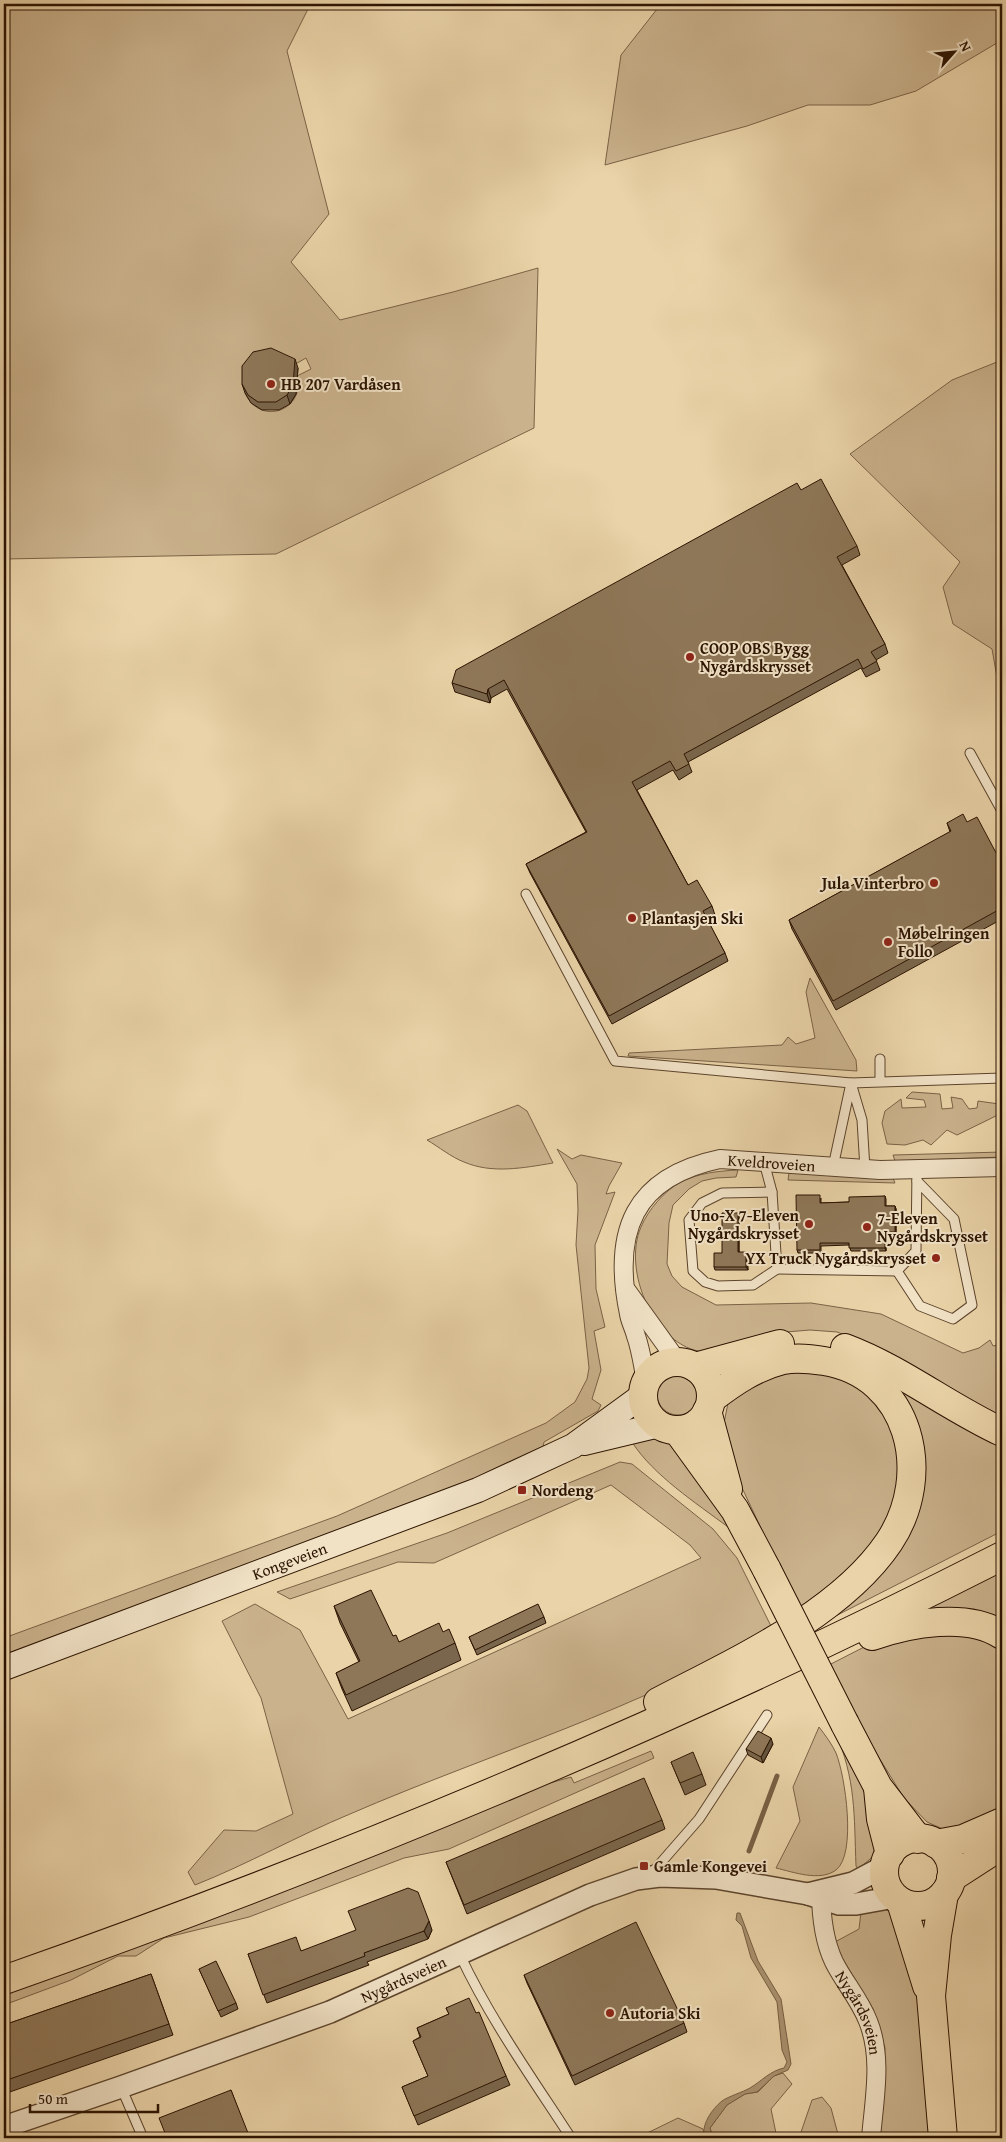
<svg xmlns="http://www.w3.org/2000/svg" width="1006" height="2142" viewBox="0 0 1006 2142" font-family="'Gentium Book Plus',serif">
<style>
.green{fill:#cab28c;stroke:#7a6246;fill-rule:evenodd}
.water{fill:#a9926f;stroke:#775f43}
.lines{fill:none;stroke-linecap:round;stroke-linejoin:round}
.stream{stroke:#775f43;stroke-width:5}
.service-casing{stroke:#5b432b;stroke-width:11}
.minor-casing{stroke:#5b432b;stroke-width:20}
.tertiary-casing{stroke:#5b432b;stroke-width:24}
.secondary-casing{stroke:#2b1301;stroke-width:26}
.primary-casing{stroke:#2b1301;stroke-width:30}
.trunk-casing{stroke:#2b1301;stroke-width:30}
.service{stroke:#f1e2c6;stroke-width:9}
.minor{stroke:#f1e2c6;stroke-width:18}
.tertiary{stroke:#f1e2c6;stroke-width:21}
.secondary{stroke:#f1e2c6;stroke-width:24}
.primary{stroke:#ead3a8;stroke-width:28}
.trunk{stroke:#ead3a8;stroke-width:28}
.primary-bridge-casing{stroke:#2b1301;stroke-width:30;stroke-linecap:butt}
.primary-bridge{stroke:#ead3a8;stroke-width:28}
.wall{fill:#7a664c;stroke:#2b1301}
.shaded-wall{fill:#63533e;stroke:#2b1301}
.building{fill:#8e7758;stroke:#2b1301}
.poi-dot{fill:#8f2418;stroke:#f1e2c6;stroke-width:2}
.labels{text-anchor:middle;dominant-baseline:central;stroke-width:4;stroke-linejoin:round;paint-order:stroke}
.poi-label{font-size:16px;font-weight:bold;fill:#2b1301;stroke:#f1e2c6;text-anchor:start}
.street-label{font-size:16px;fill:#2b1301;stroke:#f1e2c6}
</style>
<rect width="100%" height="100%" fill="#ead3a8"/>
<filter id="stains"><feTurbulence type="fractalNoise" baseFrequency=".004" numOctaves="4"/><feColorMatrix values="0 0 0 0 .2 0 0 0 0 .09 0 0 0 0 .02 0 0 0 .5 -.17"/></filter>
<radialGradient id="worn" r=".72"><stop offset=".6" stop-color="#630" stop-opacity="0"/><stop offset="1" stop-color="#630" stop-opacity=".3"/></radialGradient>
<g class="green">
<path d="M 4,4 L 314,4 L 308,9 L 287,51 L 329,214 L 291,262 L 340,320 L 453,292 L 538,268 L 534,428 L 276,554 L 4,559 ZM 306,358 L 311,369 L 297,376 C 306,410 260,427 245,393 Z"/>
<path d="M 661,4 L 1002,4 L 1002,40 L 916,91 L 870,105 L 808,105 L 747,126 L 605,165 L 621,55 Z"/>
<path d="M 1002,360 L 1002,706 L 992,649 L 953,624 L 943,587 L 960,562 L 850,454 L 952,380 Z"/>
<path d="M 810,978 L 856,1060 L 857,1071 L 628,1056 L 629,1053 L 782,1045 L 788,1037 L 796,1044 L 815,1038 L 806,992 Z"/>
<path d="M 912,1092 L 940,1094 L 942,1109 L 953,1108 L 951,1097 L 962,1099 L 969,1109 L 977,1108 L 978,1101 L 999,1104 L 1002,1101 L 1002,1113 L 957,1135 L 947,1130 L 931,1145 L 923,1140 L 905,1145 L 887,1144 L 882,1123 L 885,1111 L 901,1099 L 902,1108 L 926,1107 L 924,1100 L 906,1098 Z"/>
<path d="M 518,1105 L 527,1111 L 553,1163 C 523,1168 492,1174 464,1162 C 451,1157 439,1147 427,1140 Z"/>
<path d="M 557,1149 L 572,1159 L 581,1155 L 622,1163 L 609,1186 L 606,1194 L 615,1192 L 595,1245 L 596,1289 L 605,1327 L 594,1331 L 601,1370 L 592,1399 L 601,1405 L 598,1411 L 544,1442 L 542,1451 L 469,1482 L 4,1659 L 4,1638 L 337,1516 L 546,1423 L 575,1402 L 587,1379 L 589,1368 L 576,1245 L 578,1210 L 577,1184 Z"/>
<path d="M 1002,1152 L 1002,1157 L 895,1161 L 893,1155 Z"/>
<path d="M 738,1170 L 736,1177 L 716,1178 L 702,1181 L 689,1189 L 673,1205 L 669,1223 L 667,1264 L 672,1276 L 682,1287 L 716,1305 L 811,1303 L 881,1314 L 963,1353 L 979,1348 L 990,1340 L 993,1346 L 1002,1344 L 1002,1421 L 875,1347 L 837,1332 L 810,1330 L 786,1332 L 704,1352 C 654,1347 622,1270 641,1227 C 648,1210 665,1190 681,1182 C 699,1173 718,1171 738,1170 Z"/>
<path d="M 789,1173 L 893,1178 L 895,1183 L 788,1180 Z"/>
<path d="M 828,1368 L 877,1399 L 907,1465 L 886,1534 L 802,1615 L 727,1456 L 724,1423 L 728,1403 L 747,1387 L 769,1375 Z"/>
<circle cx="678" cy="1394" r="21"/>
<path d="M 884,1380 L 1002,1436 L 1002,1531 L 812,1628 L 915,1507 Z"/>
<path d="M 653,1438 C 663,1441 674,1444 682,1451 C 700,1466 718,1506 728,1527 C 696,1503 653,1475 632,1442 Z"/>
<path d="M 620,1462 L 632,1464 L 713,1529 L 737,1558 L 773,1630 C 641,1709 491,1753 350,1814 C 297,1836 248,1864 195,1885 L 188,1872 L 224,1830 L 256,1831 L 293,1814 L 261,1698 L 222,1621 L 255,1604 L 300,1630 L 348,1719 L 701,1558 L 690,1545 L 611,1485 L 434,1563 L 398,1562 L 290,1599 L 277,1592 L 447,1533 Z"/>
<path d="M 1002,1569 L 1002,1624 L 908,1617 Z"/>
<path d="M 909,1633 L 972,1634 L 1002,1647 L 1002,1812 L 945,1830 L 927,1822 L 904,1798 L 855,1719 L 829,1665 L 870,1644 Z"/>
<path d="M 819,1727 C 825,1735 832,1744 836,1753 C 845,1775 857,1854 836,1870 C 820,1882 793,1872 776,1868 L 800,1821 L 793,1787 Z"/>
<path d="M 835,1731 L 870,1800 L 878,1846 L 875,1855 L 858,1869 L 856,1866 C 854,1814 856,1780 835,1731 Z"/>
<path d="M 651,1751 L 654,1758 L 449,1849 L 404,1858 L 249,1917 L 164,1938 L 136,1956 L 118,1956 L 71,1980 L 4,2005 L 4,1991 L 536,1787 L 571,1777 L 574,1783 Z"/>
<path d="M 877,1908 L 889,1910 L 906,1942 L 918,1999 L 931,2138 L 879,2138 L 885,2048 L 873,2009 L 833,1943 L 859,1929 L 861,1912 Z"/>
<path d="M 783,2073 L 792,2084 L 771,2109 L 777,2138 L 713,2138 L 710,2128 L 727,2105 L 745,2094 L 758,2092 L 774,2076 Z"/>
<path d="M 822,2097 L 831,2108 L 839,2138 L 799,2138 L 812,2100 Z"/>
<path d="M 678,2118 L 703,2129 L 705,2138 L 637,2138 Z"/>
</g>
<path class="water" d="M 737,1913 L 740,1913 L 758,1961 L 781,1999 L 791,2064 L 788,2070 L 774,2076 L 757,2092 L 745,2094 L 727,2105 L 710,2128 L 713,2138 L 705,2138 C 700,2126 712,2109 722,2101 C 727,2097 743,2092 750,2088 C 763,2080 770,2071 784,2068 L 787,2062 L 782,2050 L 777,2002 L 751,1958 L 742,1926 L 736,1920 Z"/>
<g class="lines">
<path class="stream" d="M 749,1851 L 777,1776"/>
<defs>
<g id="service">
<path d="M 970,753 L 1002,811"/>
<path d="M 526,894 L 615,1061 L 851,1083 L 1002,1078"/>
<path d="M 880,1081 L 880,1059"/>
<path d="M 764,1162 L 772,1192 L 777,1269 L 897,1271 L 916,1251 L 917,1170"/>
<path d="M 833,1167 L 851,1083 L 862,1120 L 865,1169"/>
<path d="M 772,1192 L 722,1193 L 702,1203 L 689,1220 L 693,1271 L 705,1282 L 718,1286 L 753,1285 L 777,1269"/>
<path d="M 897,1271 L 920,1306 L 953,1319 L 972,1305 L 954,1219 L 917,1181"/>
<path d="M 651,1874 L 699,1819 L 767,1715"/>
<path d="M 460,1955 C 490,2019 532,2078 571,2138"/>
<path d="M 121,2087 L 143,2138"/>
</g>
<g id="minor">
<path d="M 627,1291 L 678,1362"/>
<path id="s1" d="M 646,1381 C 643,1366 641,1350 636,1336 C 634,1328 630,1321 629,1314 C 612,1232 633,1177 720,1159 L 880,1170 L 1002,1167"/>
<path id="s2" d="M 821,1891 C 821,1914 824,1941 834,1962 C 844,1982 860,2000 868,2021 C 883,2058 874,2100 871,2138"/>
</g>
<g id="tertiary">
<path d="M 808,1894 L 853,1883 L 885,1866"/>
<path id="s3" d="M 4,2127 L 121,2087 L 330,2012 L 590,1895 L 636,1879 L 660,1876 L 716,1878 L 808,1894 L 839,1904 L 856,1904 L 895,1897"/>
</g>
<g id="secondary">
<path d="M 584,1443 L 659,1425"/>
<path id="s4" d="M 4,1668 L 478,1490 L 573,1446 L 643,1395"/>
</g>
<g id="primary">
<circle cx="677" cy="1396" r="34"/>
<path d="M 707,1411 L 728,1489"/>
<path d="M 677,1430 L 735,1510 L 767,1570"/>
<path d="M 845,1724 L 878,1787 L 918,1839"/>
<path d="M 878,1788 L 881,1819 L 890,1854"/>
<circle cx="918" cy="1872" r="34"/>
<path d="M 901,1902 L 927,1986"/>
<path d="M 943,2138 L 931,1996 L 937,1935 L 944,1894"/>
</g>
<g id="trunk">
<path d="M 845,1348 C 901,1369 948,1407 1002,1432"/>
<path d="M 695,1367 L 780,1344"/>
<path d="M 872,1636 C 909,1623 968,1612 1002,1635"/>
<path d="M 658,1702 C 734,1662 840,1615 889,1542 C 934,1475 911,1375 824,1361 C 811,1359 797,1357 783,1360 C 755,1367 733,1382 711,1399"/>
<path d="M 936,1844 L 963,1839 L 1002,1822"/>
<path d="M 951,1878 L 1002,1845"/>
<path d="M 4,1980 C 345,1860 680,1720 1002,1556"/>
</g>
</defs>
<use href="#service" class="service-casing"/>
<use href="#minor" class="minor-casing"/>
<use href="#tertiary" class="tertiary-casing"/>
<use href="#secondary" class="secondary-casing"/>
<use href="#primary" class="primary-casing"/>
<use href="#trunk" class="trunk-casing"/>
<use href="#service" class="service"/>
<use href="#minor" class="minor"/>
<use href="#tertiary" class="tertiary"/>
<use href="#secondary" class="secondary"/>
<use href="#primary" class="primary"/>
<use href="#trunk" class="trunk"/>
<defs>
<path id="primary-bridge" d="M 767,1570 L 845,1724"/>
</defs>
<use href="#primary-bridge" class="primary-bridge-casing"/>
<use href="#primary-bridge" class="primary-bridge"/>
</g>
<g class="wall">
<path d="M 298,368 L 296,394 L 290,404 L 279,410 L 262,410 L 251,403 L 245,393 L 242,384 Z"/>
<path d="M 801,490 L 857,546 L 860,555 L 842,565 L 885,644 L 888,653 L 876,660 L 880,670 L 866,677 L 861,668 L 688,762 L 692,772 L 679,780 L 673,770 L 637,790 L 688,885 L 712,906 L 715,915 L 707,920 L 725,953 L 728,961 L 612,1024 L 530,873 L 526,864 L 586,832 L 507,689 L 491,698 L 490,703 L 455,692 L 452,683 Z"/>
<path d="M 967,822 L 1002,864 L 1002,919 L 836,1010 L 792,929 L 789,920 L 950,832 L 947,823 Z"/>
<path d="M 885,1196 L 886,1199 L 886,1206 L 895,1206 L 896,1209 L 896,1235 L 886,1235 L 886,1251 L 851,1251 L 849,1245 L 821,1246 L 821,1253 L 798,1253 L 797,1250 L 821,1198 L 821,1203 L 849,1202 Z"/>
<path d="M 739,1216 L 739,1252 L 747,1255 L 748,1270 L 715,1270 L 714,1267 L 722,1253 Z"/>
<path d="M 334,1606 L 393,1636 L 399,1642 L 455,1643 L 461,1660 L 352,1711 L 342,1689 L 336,1673 L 359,1662 L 340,1623 Z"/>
<path d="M 544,1617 L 546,1623 L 477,1655 L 469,1637 Z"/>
<path d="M 773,1744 L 763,1763 L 748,1755 L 746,1749 Z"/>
<path d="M 671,1762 L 702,1774 L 706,1785 L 685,1795 Z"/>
<path d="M 662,1820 L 665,1829 L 467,1914 L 446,1862 Z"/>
<path d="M 432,1930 L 428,1939 L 367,1962 L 369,1965 L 267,2003 L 248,1954 L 301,1951 Z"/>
<path d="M 199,1969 L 236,2003 L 238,2009 L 221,2017 Z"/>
<path d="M 151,1974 L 173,2035 L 4,2094 L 4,2025 Z"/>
<path d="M 524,1975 L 684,2023 L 687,2032 L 575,2085 L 527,1983 Z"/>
<path d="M 446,2008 L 476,2013 L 506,2076 L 510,2085 L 418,2125 L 402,2087 L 428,2076 L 413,2041 L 420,2037 L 417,2028 L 449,2014 Z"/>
<path d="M 231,2090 L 249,2138 L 167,2138 Z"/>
</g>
<g class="shaded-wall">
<path d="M 295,359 L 298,368 L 296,394 L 290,404 L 287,395 Z"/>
<path d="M 488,689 L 491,698 L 490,703 L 487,694 Z"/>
<path d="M 895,1206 L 896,1209 L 896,1235 L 895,1232 Z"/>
<path d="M 738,1213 L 739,1216 L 739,1255 L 738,1252 Z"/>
<path d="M 885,1232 L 886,1235 L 886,1251 L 885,1248 Z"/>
<path d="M 746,1252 L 747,1255 L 748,1270 L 746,1267 Z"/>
<path d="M 771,1738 L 773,1744 L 763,1763 L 761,1757 Z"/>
<path d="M 429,1921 L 432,1930 L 428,1939 L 424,1931 Z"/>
</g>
<g class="building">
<path d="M 271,348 L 295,359 L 293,385 L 287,395 L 276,402 L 258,402 L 248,395 L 242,384 L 242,366 L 253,352 Z"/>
<path d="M 821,479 L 857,546 L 837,557 L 885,644 L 871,652 L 877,661 L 863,669 L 858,659 L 684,754 L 689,764 L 676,771 L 670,761 L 632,782 L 688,885 L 697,880 L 712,906 L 703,911 L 725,953 L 609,1016 L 526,864 L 587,832 L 504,680 L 488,689 L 487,694 L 452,683 L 456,670 L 797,483 L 801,490 Z"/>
<path d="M 963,814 L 967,822 L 977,817 L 1002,864 L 1002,908 L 833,1001 L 789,920 L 951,831 L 947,823 Z"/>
<path d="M 796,1195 L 820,1195 L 820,1203 L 849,1202 L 849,1197 L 885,1196 L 885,1206 L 895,1206 L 895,1232 L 885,1232 L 885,1248 L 849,1248 L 849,1243 L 820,1243 L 820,1250 L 797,1250 Z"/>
<path d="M 722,1213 L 738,1213 L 738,1252 L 746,1252 L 746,1267 L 714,1267 L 714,1253 L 722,1253 Z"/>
<path d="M 371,1590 L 393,1636 L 396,1635 L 399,1642 L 439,1623 L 443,1632 L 449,1629 L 455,1643 L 346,1695 L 336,1673 L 360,1661 L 334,1606 Z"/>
<path d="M 538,1604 L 544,1617 L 475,1650 L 469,1637 Z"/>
<path d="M 758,1731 L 771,1738 L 761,1757 L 746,1749 Z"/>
<path d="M 693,1752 L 702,1774 L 680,1783 L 671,1762 Z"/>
<path d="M 644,1778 L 662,1820 L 464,1905 L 446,1862 Z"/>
<path d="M 408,1888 L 418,1892 L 429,1921 L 424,1931 L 364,1953 L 365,1956 L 263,1995 L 248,1954 L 296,1937 L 301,1951 L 356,1930 L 348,1911 Z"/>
<path d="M 636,1922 L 684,2023 L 572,2076 L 524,1975 Z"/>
<path d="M 216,1961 L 236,2003 L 218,2011 L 199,1969 Z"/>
<path d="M 151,1974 L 169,2024 L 4,2081 L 4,2025 Z"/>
<path d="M 469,1998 L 476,2013 L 479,2012 L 506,2076 L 414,2116 L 402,2087 L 428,2076 L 413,2041 L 421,2037 L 417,2028 L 449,2014 L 446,2008 Z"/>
<path d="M 231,2090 L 248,2133 L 235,2138 L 167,2138 L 159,2118 Z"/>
</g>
<g class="poi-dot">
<circle cx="271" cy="384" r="5"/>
<circle cx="690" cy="657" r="5"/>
<circle cx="934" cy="883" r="5"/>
<circle cx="632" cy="918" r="5"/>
<circle cx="888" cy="942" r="5"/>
<circle cx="809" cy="1224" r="5"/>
<circle cx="867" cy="1227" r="5"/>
<circle cx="936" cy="1258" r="5"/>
<rect x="517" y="1485" width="10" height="10" rx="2.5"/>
<rect x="639" y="1861" width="10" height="10" rx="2.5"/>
<circle cx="610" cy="2013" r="5"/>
</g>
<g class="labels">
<g class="poi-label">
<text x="281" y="384">HB 207 Vardåsen</text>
<text x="700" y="648">COOP OBS Bygg<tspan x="700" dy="18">Nygårdskrysset</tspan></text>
<text x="924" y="883" text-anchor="end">Jula Vinterbro</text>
<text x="642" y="918">Plantasjen Ski</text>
<text x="898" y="933">Møbelringen<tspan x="898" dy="18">Follo</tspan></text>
<text x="799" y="1215" text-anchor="end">Uno-X 7-Eleven<tspan x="799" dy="18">Nygårdskrysset</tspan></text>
<text x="877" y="1218">7-Eleven<tspan x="877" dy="18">Nygårdskrysset</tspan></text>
<text x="926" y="1258" text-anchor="end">YX Truck Nygårdskrysset</text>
<text x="532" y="1490">Nordeng</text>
<text x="654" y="1866">Gamle Kongevei</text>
<text x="620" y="2013">Autoria Ski</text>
</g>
<g class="street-label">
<text stroke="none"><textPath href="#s1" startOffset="328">Kveldroveien</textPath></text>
<text stroke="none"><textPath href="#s4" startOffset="305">Kongeveien</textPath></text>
<text stroke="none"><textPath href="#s3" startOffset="426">Nygårdsveien</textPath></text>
<text stroke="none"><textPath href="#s2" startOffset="130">Nygårdsveien</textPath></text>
</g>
</g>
<rect width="1006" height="2142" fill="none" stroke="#ead3a8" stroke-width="20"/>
<rect x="5" y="5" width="996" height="2132" fill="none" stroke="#2b1301" stroke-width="2.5"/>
<rect x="10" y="10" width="986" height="2122" fill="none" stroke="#2b1301"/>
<g transform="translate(954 52) rotate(63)" stroke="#f1e2c6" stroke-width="4" paint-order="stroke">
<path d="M0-4L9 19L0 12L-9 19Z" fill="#2b1301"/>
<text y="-8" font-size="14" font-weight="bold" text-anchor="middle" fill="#2b1301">N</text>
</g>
<path d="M30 2104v8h128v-8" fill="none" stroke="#2b1301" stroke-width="2.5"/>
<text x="38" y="2104" font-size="15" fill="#2b1301" stroke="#f1e2c6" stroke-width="4" paint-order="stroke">50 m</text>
<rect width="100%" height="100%" filter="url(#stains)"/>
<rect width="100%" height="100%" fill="url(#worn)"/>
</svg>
